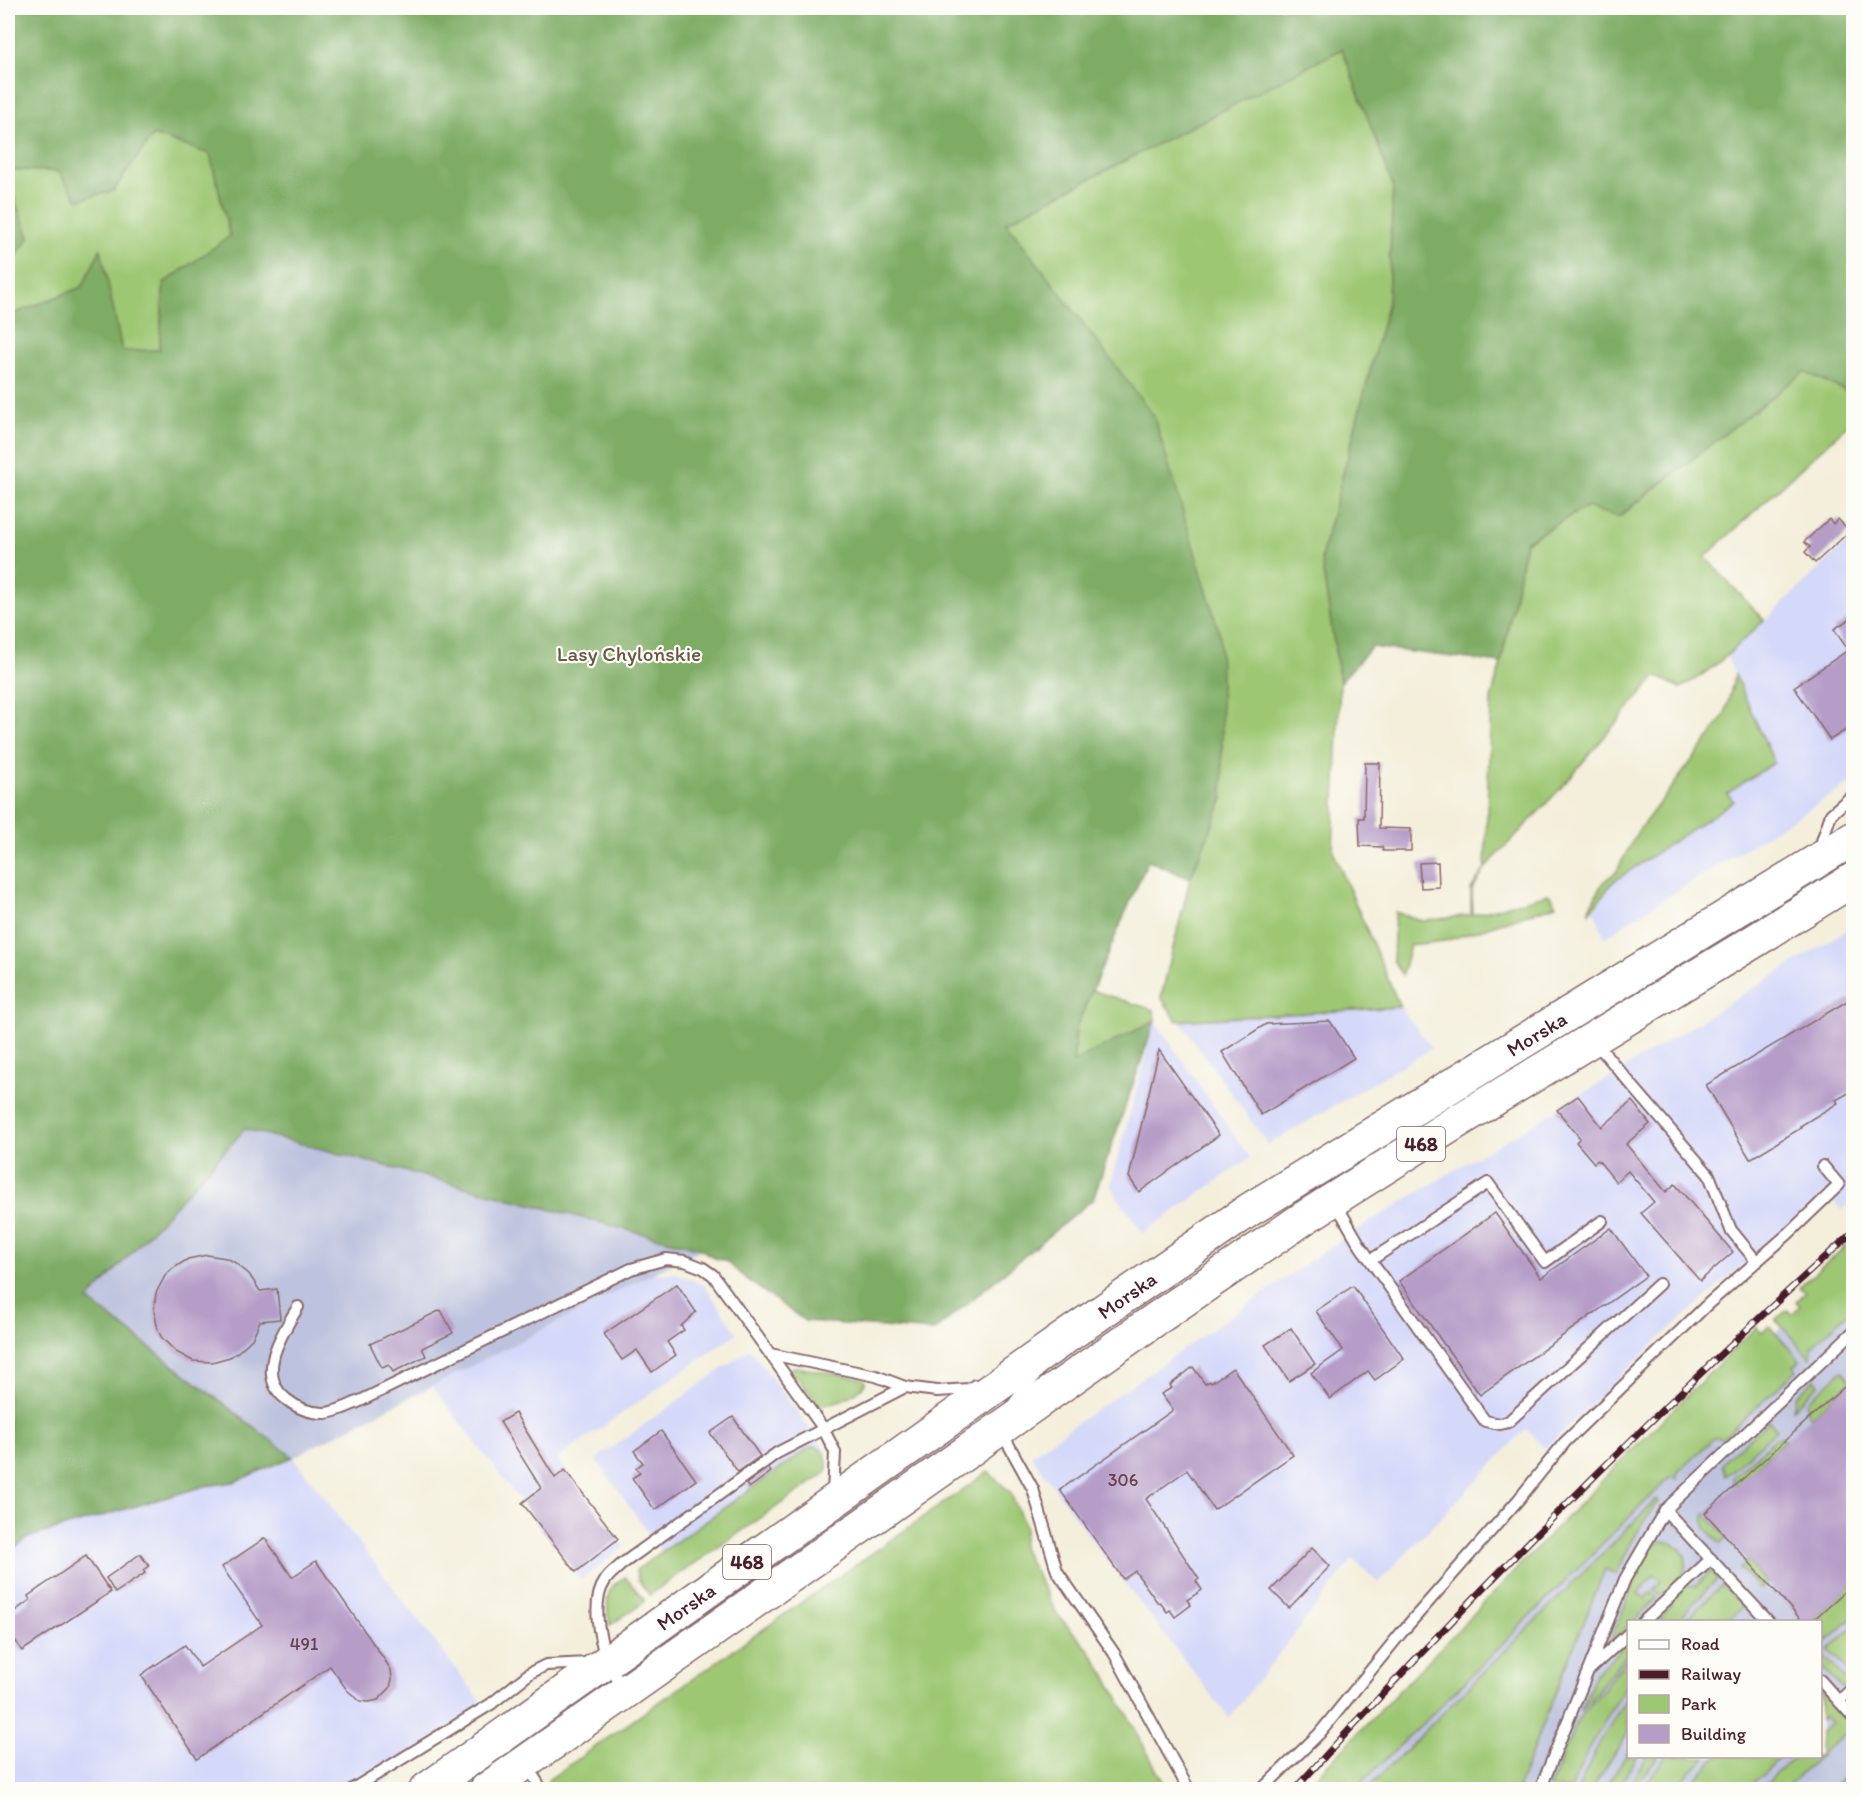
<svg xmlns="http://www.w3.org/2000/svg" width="1861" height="1797" viewBox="0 0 1861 1797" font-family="Itim,sans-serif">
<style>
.built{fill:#d4d8f9}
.industrial{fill:#bdc3de;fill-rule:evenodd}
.green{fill:#9ec773;stroke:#74734f;stroke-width:1.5}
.forest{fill:#7eac65;stroke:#646648;stroke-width:1.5}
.building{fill:#b69dc8}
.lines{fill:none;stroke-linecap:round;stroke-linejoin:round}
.service-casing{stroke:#866869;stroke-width:14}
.primary-casing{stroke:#866869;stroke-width:36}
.service{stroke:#fff;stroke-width:10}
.primary{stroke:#fff;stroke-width:33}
.rail-casing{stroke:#4a1f2b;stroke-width:7}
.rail{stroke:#fdfcf7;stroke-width:4.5;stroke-dasharray:14;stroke-linecap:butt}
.labels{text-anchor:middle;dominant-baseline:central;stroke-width:4.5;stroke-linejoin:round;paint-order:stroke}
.number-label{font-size:18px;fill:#653e52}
.shield{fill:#fdfcf7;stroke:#806168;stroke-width:1.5}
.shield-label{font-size:20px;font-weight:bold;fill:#4a1f2b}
.park-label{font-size:21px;fill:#675a44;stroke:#fdfcf7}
.street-label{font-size:21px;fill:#4a1f2b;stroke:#fdfcf7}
</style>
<rect width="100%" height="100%" fill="#fdfcf7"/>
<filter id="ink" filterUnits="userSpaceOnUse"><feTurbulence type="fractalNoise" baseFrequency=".0167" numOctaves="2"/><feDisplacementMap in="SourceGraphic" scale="12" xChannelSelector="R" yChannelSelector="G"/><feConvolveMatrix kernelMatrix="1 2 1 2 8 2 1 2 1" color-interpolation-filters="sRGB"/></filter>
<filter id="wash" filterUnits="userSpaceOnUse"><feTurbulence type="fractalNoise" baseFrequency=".008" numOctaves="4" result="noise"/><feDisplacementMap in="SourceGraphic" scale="24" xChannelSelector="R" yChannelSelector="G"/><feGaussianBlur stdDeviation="1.35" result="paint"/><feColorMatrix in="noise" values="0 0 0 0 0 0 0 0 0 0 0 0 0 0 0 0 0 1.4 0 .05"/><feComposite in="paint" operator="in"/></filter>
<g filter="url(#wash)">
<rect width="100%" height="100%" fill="#f4efdb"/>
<g class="built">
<path d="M 1853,536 L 1853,782 L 1633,918 L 1605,938 L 1594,910 L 1613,882 L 1733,801 L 1726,795 L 1773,762 L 1727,657 Z"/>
<path d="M 1853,926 L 1853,1201 L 1841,1210 L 1825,1192 L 1670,1329 L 1545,1449 L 1526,1429 L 1378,1583 L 1353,1559 L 1229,1718 L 1096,1546 L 1031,1455 L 1339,1241 L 1479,1155 L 1536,1123 Z"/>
<path d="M 1400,1007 L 1432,1048 L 1268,1145 L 1180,1021 Z"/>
<path d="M 1155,1021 L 1250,1158 L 1143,1233 L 1110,1186 Z"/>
<path d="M 675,1273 L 705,1286 L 737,1333 L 557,1459 L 624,1547 L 581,1580 L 432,1386 L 652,1274 Z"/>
<path d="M 750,1349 L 826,1450 L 667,1560 L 596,1459 Z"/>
<path d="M 293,1457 L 489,1712 L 374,1789 L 8,1790 L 8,1552 L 30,1537 L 205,1486 L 234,1482 Z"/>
</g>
<g class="industrial">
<path d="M 245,1129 L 335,1140 L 701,1249 L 293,1457 L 88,1300 Z"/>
<path d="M 1853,1262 L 1853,1789 L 1327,1790 L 1738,1367 ZM 1628,1622 L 1820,1622 L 1820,1756 L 1628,1756 Z"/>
</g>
<g class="green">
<path d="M 1342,48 L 1393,185 L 1388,302 L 1321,558 L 1340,682 L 1333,851 L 1400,1007 L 1177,1021 L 1161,997 L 1190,879 L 1223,799 L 1005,222 Z"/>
<path d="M 153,135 L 210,153 L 230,237 L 164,283 L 159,350 L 122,351 L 100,250 L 82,287 L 8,316 L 8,267 L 29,238 L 8,182 L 8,170 L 58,171 L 113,191 Z"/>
<path d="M 1804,371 L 1853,394 L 1853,420 L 1705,557 L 1764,620 C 1737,647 1714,670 1680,688 L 1656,676 L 1560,789 L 1486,867 L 1472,890 L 1473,915 L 1548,894 L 1552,897 L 1556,905 L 1445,941 L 1410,945 L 1402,975 L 1393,960 L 1395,912 L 1423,921 L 1471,915 L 1471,889 L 1485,869 L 1491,699 L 1501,663 L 1526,542 L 1586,507 L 1619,517 Z"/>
<path d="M 1735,675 L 1774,762 L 1727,794 L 1734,801 L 1613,882 L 1590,912 L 1590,907 L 1603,882 L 1616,872 L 1638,831 L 1707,741 L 1725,714 Z"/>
<path d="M 1091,990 L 1154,1010 L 1155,1021 L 1073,1063 L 1076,1028 Z"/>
<path d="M 1853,1240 L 1853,1308 L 1811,1347 L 1810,1358 L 1776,1320 L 1787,1310 L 1792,1314 L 1800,1306 L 1796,1301 L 1805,1293 L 1799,1287 Z"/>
<path d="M 1769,1326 L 1800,1360 L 1794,1366 L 1797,1370 L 1723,1438 L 1714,1438 L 1677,1473 L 1677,1480 L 1672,1476 C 1564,1578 1463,1688 1354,1789 L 1304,1789 L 1621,1461 L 1756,1327 L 1762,1333 Z"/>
<path d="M 796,1367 L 861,1378 L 865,1381 L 865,1384 C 853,1398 837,1402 820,1406 L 795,1375 L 790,1376 L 791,1368 Z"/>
<path d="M 1842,1371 L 1851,1381 L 1811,1417 L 1807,1412 L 1807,1402 Z"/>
<path d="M 1815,1379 L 1819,1384 L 1793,1409 L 1796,1396 Z"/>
<path d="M 1769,1421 L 1777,1429 L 1726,1476 L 1722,1465 L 1727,1458 Z"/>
<path d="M 1776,1438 L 1782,1438 L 1785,1440 L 1737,1485 L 1733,1479 L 1734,1476 Z"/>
<path d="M 814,1446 C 827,1450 828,1461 827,1472 L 649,1595 L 638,1579 L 636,1570 L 809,1448 Z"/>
<path d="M 988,1472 L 1010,1492 L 1025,1526 L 1022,1547 L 1057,1614 L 1089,1650 L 1109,1681 L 1167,1789 L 554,1789 L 548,1780 Z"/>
<path d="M 1657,1499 L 1659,1502 C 1641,1522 1627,1549 1617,1574 L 1605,1569 L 1518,1787 L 1522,1789 L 1367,1789 Z"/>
<path d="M 1705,1513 L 1727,1538 L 1721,1544 C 1712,1535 1700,1526 1705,1513 Z"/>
<path d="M 1661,1541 C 1679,1541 1693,1558 1682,1574 C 1677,1582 1668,1589 1661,1595 L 1654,1589 L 1661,1581 L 1654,1575 L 1638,1593 L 1645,1600 L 1652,1592 L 1658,1598 L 1634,1621 L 1628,1622 L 1628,1627 L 1610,1642 L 1646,1553 L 1654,1545 Z"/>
<path d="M 1748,1561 L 1767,1583 L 1760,1590 L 1740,1568 Z"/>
<path d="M 1710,1571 L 1717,1579 L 1676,1621 L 1658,1622 L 1671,1606 L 1669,1604 L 1688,1585 L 1696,1586 Z"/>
<path d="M 625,1577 L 644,1599 L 644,1602 L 610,1625 C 607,1614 605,1595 613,1586 C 615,1583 621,1580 625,1577 Z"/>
<path d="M 1853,1583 L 1853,1617 L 1821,1647 L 1820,1622 L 1811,1622 Z"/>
<path d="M 1722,1585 L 1743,1607 L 1727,1621 L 1684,1621 Z"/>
<path d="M 1853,1627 L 1854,1675 L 1853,1675 L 1828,1650 Z"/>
<path d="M 1628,1642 L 1628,1653 L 1580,1712 L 1596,1673 Z"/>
<path d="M 1823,1655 L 1852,1686 L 1842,1688 L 1821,1666 L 1821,1657 Z"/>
<path d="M 1628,1658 L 1628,1682 L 1602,1726 L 1585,1757 L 1571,1789 L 1549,1789 L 1577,1721 Z"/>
<path d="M 1821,1692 L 1853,1727 L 1820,1756 L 1821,1732 L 1831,1723 L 1825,1716 L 1821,1720 Z"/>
<path d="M 1628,1695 L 1628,1733 L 1592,1789 L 1578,1789 L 1600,1742 Z"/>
<path d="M 1628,1752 L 1628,1756 L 1637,1757 L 1617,1789 L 1604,1789 Z"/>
<path d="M 1647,1756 L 1658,1757 L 1633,1789 L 1628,1789 Z"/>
<path d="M 1718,1756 L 1781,1756 L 1781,1757 L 1746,1789 L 1683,1789 Z"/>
<path d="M 1820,1756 L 1784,1789 L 1759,1789 L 1795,1757 Z"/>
<path d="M 1665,1757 L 1665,1756 L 1706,1757 L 1673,1789 L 1642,1789 Z"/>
<path d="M 1853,1769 L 1853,1789 L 1831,1789 Z"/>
</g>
<g class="forest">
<path d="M 8,8 L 1853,8 L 1853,394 L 1804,372 L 1618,517 L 1586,507 L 1526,541 L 1501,663 L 1372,647 L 1340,682 L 1321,558 L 1388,302 L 1393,186 L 1342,49 L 1006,222 L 1154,416 L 1220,635 L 1223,799 L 1190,879 L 1148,860 L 1076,1028 L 1073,1062 L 1155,1021 L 1093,1199 L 934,1331 L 805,1321 L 754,1285 L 724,1260 L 714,1258 L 701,1249 L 245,1129 L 88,1300 L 293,1457 L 234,1482 L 205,1486 L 30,1537 L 8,1552 L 8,316 L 82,287 L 101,249 L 122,351 L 159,350 L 164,283 L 230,236 L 210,154 L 153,135 L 113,191 L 78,200 L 58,171 L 8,170 Z"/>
<path d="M 8,182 L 29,238 L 8,267 Z"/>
</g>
<g id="blocks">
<g class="building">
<path d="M 1829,519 L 1833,524 L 1838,519 L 1850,531 L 1815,563 L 1805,552 L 1810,547 L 1804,542 Z"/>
<path d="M 1854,616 L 1854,725 L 1830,740 L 1794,687 L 1848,650 L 1834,629 Z"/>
<path d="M 1365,763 L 1380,763 L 1379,828 L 1411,829 L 1411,851 L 1383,851 L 1382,847 L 1360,846 L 1359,818 L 1364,818 Z"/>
<path d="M 1438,862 L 1439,887 L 1421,888 L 1419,863 Z"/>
<path d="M 1854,997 L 1854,1090 L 1836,1100 L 1838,1103 L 1800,1126 L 1801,1128 L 1750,1159 L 1706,1085 Z"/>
<path d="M 1330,1021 L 1354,1058 L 1261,1115 L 1222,1052 L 1266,1024 Z"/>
<path d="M 1159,1050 L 1219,1135 L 1139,1192 L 1129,1177 Z"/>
<path d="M 1578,1096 L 1602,1127 L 1632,1101 L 1650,1124 L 1626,1144 L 1666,1192 L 1675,1184 L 1733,1252 L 1700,1281 L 1641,1213 L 1654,1202 L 1628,1171 L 1616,1182 L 1598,1160 L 1594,1163 L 1576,1142 L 1580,1138 L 1557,1110 Z"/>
<path d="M 1495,1213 L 1541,1278 L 1611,1228 L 1646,1276 L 1480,1395 L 1399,1281 Z"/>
<path d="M 207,1255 L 226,1258 L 234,1262 L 249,1274 L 260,1291 L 277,1289 L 280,1319 L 260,1321 L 252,1339 L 238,1352 L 230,1357 L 212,1362 L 193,1361 L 176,1352 L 162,1338 L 158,1330 L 154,1311 L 156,1293 L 165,1276 L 172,1269 L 188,1259 Z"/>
<path d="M 677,1284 L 696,1312 L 681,1326 L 684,1330 L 667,1342 L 676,1355 L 652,1372 L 637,1350 L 622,1360 L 604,1334 Z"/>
<path d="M 1353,1286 L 1404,1359 L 1375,1380 L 1368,1371 L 1330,1399 L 1311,1373 L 1343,1350 L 1316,1311 Z"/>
<path d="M 441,1310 L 453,1333 L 422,1348 L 426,1356 L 393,1372 L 389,1365 L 382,1368 L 370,1344 Z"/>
<path d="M 1291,1328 L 1315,1364 L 1289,1381 L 1265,1345 Z"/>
<path d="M 1193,1367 L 1205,1384 L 1210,1381 L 1211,1383 L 1233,1368 L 1293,1455 L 1214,1510 L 1187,1470 L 1146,1499 L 1199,1579 L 1196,1581 L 1202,1590 L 1187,1600 L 1191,1605 L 1175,1617 L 1170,1610 L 1167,1612 L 1160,1602 L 1158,1603 L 1135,1571 L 1123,1579 L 1060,1490 L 1173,1410 L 1161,1394 L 1172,1388 L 1170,1385 Z"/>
<path d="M 1854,1378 L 1854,1583 L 1811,1622 L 1803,1622 L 1705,1513 Z"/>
<path d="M 515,1413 L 555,1478 L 565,1470 L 618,1539 L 576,1572 L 522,1503 L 541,1488 L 500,1422 Z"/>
<path d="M 733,1417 L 760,1456 L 738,1472 L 710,1433 Z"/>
<path d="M 661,1431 L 696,1480 L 655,1510 L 632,1478 L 640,1473 L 636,1468 L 643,1463 L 634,1451 Z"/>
<path d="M 768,1468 L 771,1472 L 749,1488 L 746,1484 Z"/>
<path d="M 265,1538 L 292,1577 L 316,1561 L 386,1662 L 391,1670 L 392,1679 L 390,1688 L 378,1700 L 369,1702 L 360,1701 L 347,1690 L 330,1666 L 197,1759 L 141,1675 L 185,1645 L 200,1667 L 262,1625 L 222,1567 Z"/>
<path d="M 1312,1548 L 1330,1566 L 1289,1608 L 1271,1590 Z"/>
<path d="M 140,1554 L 149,1566 L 143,1570 L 145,1573 L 115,1593 L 106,1578 Z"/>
<path d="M 86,1556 L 111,1592 L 22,1651 L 8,1629 L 8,1616 L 30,1600 L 28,1596 Z"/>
</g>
</g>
</g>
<g filter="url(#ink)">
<use href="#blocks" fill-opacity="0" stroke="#866869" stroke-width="1.5"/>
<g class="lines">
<defs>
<g id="service">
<path d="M 1819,850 L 1831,814 L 1854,794"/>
<path d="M 1594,1041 L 1709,1175 L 1731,1230 L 1757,1262"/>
<path d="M 1335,1202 L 1361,1247 L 1485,1421 L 1500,1424 L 1508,1422 L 1659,1284"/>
<path d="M 1371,1260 L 1488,1183 L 1545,1262 L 1602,1221"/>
<path d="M 298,1307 C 282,1333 255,1375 286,1399 C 297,1408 310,1413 324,1413 C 335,1413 350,1405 360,1401 L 631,1269 L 666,1259 L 685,1261 L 703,1268 L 713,1275 L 770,1354 L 876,1376 L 905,1387 L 937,1391 L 969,1389 L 975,1385"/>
<path d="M 770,1354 L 823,1428 L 835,1452 L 833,1493"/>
<path d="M 1013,1404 L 1039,1371"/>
<path d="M 1001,1431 L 1033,1489 L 1057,1571 L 1114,1653 L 1189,1790"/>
<path d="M 1665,1510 L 1769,1622"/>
<path d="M 1643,1622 L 1711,1559"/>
<path d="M 1590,1669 L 1628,1634"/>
<path d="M 1820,1680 L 1854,1718"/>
<path d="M 624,1689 C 618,1679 610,1670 607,1660 C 599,1638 591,1601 605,1581 C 609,1574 617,1569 622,1564 L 777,1453 L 905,1387"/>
<path d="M 1839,1701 L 1854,1687"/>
<path d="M 526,1764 L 542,1790"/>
<path d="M 351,1790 L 491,1704 L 530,1673 L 546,1665 L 589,1663"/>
<path d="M 1261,1790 L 1319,1734 L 1401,1633 L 1519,1499 L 1565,1442 L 1709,1303 L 1788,1234 L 1839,1185 L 1823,1166"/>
<path d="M 1540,1790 L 1625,1579 L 1665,1510 L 1854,1331"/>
</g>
<g id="primary">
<path id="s1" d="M 426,1790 L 1067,1336 L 1249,1210 L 1854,838"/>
<path d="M 486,1790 L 1153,1321 L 1304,1218 L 1458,1121 L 1756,940 L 1854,879"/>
</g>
</defs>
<use href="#service" class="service-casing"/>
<use href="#primary" class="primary-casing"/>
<use href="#service" class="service"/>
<use href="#primary" class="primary"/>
<defs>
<path id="rail" d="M 1294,1790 C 1471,1595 1658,1408 1854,1231"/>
</defs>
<use href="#rail" class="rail-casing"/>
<use href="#rail" class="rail"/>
</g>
</g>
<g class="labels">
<g class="number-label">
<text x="1123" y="1480">306</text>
<text x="304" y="1644">491</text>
</g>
<g class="shield">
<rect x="1397" y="1127" width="48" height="34" rx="4.5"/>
<rect x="723" y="1545" width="48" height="34" rx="4.5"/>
</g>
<g class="shield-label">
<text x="1421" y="1144">468</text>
<text x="747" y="1562">468</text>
</g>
<g class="park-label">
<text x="629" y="653">Lasy Chylońskie</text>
</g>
<g class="street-label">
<text stroke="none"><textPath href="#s1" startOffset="1344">Morska</textPath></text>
<text stroke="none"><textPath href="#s1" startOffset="858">Morska</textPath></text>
<text stroke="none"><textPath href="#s1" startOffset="318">Morska</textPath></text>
</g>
</g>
<rect width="1861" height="1797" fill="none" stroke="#fdfcf7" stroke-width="30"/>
<rect x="1627" y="1620" width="195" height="138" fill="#fdfcf7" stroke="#b5a4a5" stroke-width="1.5"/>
<rect x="1639" y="1640" width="30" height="9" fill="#ffffff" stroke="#b5a4a5" stroke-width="1.5"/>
<text x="1681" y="1650" font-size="18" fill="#4a1f2b">Road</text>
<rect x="1639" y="1670" width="30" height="9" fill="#4a1f2b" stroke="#b5a4a5" stroke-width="1.5"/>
<text x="1681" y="1680" font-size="18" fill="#4a1f2b">Railway</text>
<rect x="1639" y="1695" width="30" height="18" fill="#9ec773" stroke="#b5a4a5" stroke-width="1.5"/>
<text x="1681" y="1710" font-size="18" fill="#4a1f2b">Park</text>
<rect x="1639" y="1725" width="30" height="18" fill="#b69dc8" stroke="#b5a4a5" stroke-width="1.5"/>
<text x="1681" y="1740" font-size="18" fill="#4a1f2b">Building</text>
</svg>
